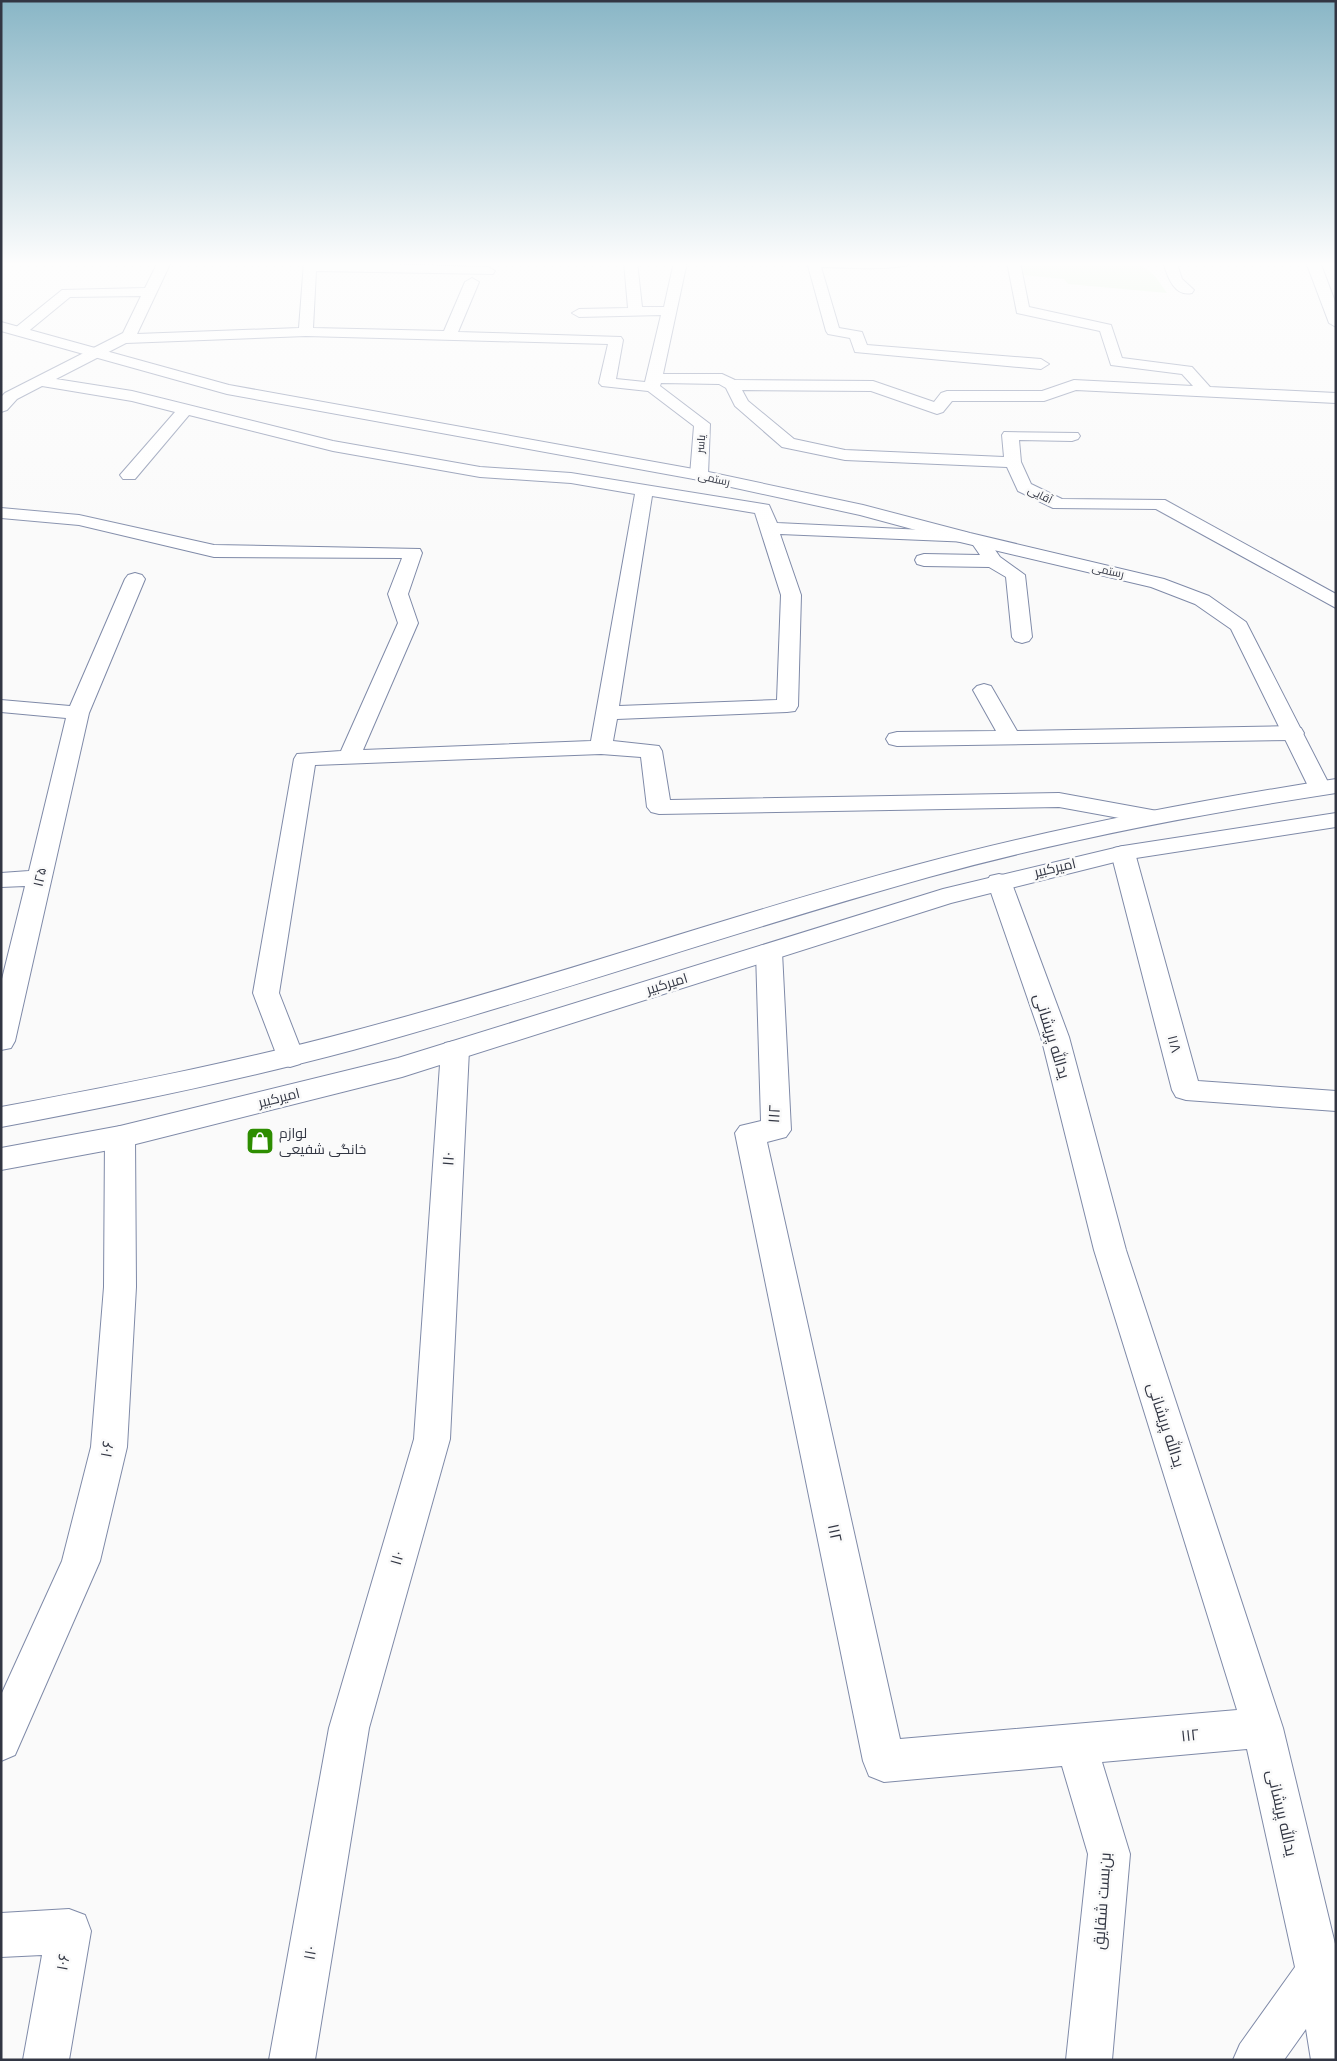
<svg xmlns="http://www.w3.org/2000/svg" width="1337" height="2061" viewBox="0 0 1337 2061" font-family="Figtree,Cairo,sans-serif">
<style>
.green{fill:#d8f2d2}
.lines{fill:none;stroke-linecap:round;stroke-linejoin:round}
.street-casing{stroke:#7f8aa8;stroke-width:2}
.secondary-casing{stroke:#7f8aa8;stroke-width:2}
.primary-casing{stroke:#7f8aa8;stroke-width:2}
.street{fill:#fff;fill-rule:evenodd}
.secondary{fill:#fff;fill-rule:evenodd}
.primary{fill:#fff;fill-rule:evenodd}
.labels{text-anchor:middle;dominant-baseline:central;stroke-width:5;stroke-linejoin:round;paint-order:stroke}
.far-street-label{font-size:11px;fill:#323643;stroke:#fafafa}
.street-label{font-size:14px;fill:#323643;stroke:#fafafa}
.poi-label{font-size:14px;fill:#323643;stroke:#fafafa;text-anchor:start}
.near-street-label{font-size:16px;fill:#323643;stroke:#fafafa}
</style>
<rect width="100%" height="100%" fill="#fafafa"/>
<path class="green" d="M 1013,262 L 1144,262 L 1144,267 L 1154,275 L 1167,293 L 1068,284 L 1064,279 L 1023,275 Z"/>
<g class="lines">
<defs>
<g id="street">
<path d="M 158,262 L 171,262 L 137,334 L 299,328 L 304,262 L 488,267 L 495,271 L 493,274 L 316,271 L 313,328 L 444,331 L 465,282 L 472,278 L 479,282 L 458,332 L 621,337 L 623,340 L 616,379 L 645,382 L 661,315 L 579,317 L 572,313 L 579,309 L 628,308 L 624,262 L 637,262 L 642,307 L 664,307 L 674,262 L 687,262 L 663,374 L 722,374 L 735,380 L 873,381 L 934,402 L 941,393 L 947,391 L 1042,391 L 1074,380 L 1193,386 L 1182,374 L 1111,365 L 1100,331 L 1017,313 L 1007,262 L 1020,262 L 1029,307 L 1111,325 L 1122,358 L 1192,367 L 1210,387 L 1336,393 L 1336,403 L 1076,390 L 1044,401 L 952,401 L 943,412 L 937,414 L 871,391 L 742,390 L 748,401 L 794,439 L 845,450 L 1004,457 L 1002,435 L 1004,432 L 1078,433 L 1080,436 L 1078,439 L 1072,441 L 1019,440 L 1021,462 L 1031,484 L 1062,499 L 1165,500 L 1336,594 L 1336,608 L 1156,509 L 1053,508 L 1018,491 L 1007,467 L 845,460 L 782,447 L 735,406 L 726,388 L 719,384 L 661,383 L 660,386 L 710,424 L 708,475 L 705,479 L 693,479 L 690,475 L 694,426 L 648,391 L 602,386 L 599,383 L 608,344 L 306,336 L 126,343 L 56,379 L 132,391 L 333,441 L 480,467 L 571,473 L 763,504 L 769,505 L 777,523 L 966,532 L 974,537 L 986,537 L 1000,557 L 1025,575 L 1032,637 L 1029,641 L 1022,643 L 1015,641 L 1012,637 L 1006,577 L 989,567 L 924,566 L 917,564 L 915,560 L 917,556 L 924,554 L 980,555 L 971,542 L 780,534 L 801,595 L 798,706 L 795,711 L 787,712 L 617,719 L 613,741 L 659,746 L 662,751 L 670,800 L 1059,793 L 1152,810 L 1160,812 L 1164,817 L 1160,822 L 1152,824 L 1059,807 L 659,814 L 651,812 L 647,807 L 641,757 L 601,754 L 315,765 L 279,993 L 304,1057 L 300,1064 L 290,1067 L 280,1064 L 253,993 L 294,759 L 297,754 L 341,751 L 398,623 L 388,594 L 402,558 L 214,557 L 79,525 L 1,518 L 1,508 L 79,515 L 214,545 L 420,549 L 422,553 L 408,594 L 418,623 L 363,750 L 591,741 L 635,494 L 571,483 L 480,477 L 333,451 L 189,415 L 135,479 L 123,479 L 120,475 L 175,412 L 132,401 L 42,386 L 17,399 L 7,410 L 1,412 L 1,397 L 5,393 L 123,333 L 141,296 L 70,297 L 25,334 L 15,334 L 13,331 L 15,328 L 62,290 L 145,288 ZM 652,496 L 755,513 L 781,595 L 777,700 L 619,706 Z"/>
<path d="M 807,262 L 912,262 C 906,272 836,267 821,267 L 839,328 L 862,332 L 867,345 L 1041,359 L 1049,364 L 1041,369 L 855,352 L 850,338 L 828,334 L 826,331 Z"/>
<path d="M 1166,262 L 1184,262 L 1178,267 L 1182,279 L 1194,290 L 1192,293 C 1175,297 1168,278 1164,265 Z"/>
<path d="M 135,573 L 142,575 L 145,579 L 89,713 L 15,1041 L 11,1048 L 1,1050 L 1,983 L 25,886 L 1,887 L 1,873 L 29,871 L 66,718 L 1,712 L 1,700 L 70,706 L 125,579 L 128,575 Z"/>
<path d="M 984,684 L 991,686 L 1017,731 L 1293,726 L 1301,728 L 1304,733 L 1301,738 L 1293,740 L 897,746 L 889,744 L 886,739 L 889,734 L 897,732 L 996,731 L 973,690 L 977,686 Z"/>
<path d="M 1123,846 L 1132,848 L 1135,853 L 1198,1081 L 1336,1091 L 1336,1111 L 1186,1100 L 1176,1097 L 1172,1090 L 1111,853 L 1114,848 Z"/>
<path d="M 999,874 L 1008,876 L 1011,881 L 1069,1037 L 1126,1250 L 1283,1728 L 1336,1948 L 1336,2060 L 1311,2060 L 1306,2029 L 1284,2060 L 1233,2060 L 1240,2044 L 1295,1967 L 1247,1749 L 1102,1762 L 1130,1854 L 1112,2060 L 1066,2060 L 1088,1854 L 1062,1766 L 884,1782 L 869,1776 L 863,1761 L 735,1133 L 740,1126 L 761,1121 L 756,952 L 760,946 L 769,944 L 778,946 L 782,952 L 791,1130 L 786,1137 L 767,1142 L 900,1739 L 1237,1710 L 1094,1250 L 1041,1037 L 987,881 L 990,876 Z"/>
<path d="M 455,1041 L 465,1043 L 469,1050 L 450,1439 L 369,1728 L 315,2060 L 269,2060 L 329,1728 L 414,1439 L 441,1050 L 445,1043 Z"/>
<path d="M 120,1126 L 130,1130 L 135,1137 L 136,1287 L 127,1447 L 100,1561 L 15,1755 L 1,1761 L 1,1695 L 62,1561 L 91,1447 L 104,1287 L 105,1137 L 110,1130 Z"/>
<path d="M 69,1909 L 85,1915 L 91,1931 L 69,2060 L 23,2060 L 42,1955 L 1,1957 L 1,1913 Z"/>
</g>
<g id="secondary">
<path d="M 1306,262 L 1320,262 L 1336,304 L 1336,327 L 1329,323 Z"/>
<path d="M 1,322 L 229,385 L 699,470 L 863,505 L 970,533 L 1164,579 L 1209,596 L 1246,622 L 1331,788 L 1328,793 L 1320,795 L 1312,793 L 1309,788 L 1231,629 L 1195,604 L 1151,587 L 960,542 L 860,515 L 699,480 L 227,394 L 1,331 Z"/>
</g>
<g id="primary">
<path d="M 1336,779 L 1336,793 C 1199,814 1063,840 929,877 C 736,931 546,997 353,1050 C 237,1081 119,1105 1,1127 L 1,1107 C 119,1085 237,1062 353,1031 C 542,981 727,916 916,865 C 1054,828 1194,801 1336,779 Z"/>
<path d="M 1336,813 L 1336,827 L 1123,860 L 951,903 L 402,1077 L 120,1148 L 1,1170 L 1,1148 L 120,1126 L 398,1058 L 943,889 L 1123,846 Z"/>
</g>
</defs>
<use href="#street" class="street-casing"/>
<use href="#secondary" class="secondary-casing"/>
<use href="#primary" class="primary-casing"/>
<use href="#street" class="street"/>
<use href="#secondary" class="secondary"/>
<use href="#primary" class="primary"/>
</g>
<linearGradient id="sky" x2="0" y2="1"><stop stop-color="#89b6c6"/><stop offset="0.48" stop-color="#fdfdfd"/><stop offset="1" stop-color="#fdfdfd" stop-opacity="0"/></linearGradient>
<rect width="1337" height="550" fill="url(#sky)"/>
<defs>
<symbol id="shop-square" viewBox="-11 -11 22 22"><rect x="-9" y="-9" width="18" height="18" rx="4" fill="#2d8d00" stroke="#fafafa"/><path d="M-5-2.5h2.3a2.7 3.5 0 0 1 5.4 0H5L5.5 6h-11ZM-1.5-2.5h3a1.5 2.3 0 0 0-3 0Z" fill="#fff"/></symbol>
</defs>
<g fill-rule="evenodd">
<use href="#shop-square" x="244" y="1125" width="32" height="32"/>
</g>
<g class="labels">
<g class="far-street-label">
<text transform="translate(701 444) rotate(-86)">یاسر</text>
<text transform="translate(714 479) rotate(13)">رستمی</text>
<text transform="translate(1040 495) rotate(27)">آقایی</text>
<text transform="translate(1108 571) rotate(13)">رستمی</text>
</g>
<g class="street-label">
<text transform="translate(1055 868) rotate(-13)">امیرکبیر</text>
<text transform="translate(40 877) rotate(-77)">۱۲۵</text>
<text transform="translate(667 984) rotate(-17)">امیرکبیر</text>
<text transform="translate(1174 1044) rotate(75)">۱۱۸</text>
<text transform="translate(279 1098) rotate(-14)">امیرکبیر</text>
</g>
<g class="poi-label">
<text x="279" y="1133">لوازم<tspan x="279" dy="16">خانگی شفیعی</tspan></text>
</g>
<g class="near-street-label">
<text transform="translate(1052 1036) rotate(73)">یدالله پریشانی</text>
<text transform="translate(774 1114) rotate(-87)">۱۱۲</text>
<text transform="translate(448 1159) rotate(-87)">۱۱۰</text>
<text transform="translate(1166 1425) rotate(72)">یدالله پریشانی</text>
<text transform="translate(107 1449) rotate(-80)">۱۰۶</text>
<text transform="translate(835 1533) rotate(78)">۱۱۲</text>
<text transform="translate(397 1558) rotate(-74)">۱۱۰</text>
<text transform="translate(1190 1735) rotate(-6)">۱۱۲</text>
<text transform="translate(1282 1813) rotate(77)">یدالله پریشانی</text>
<text transform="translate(1102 1901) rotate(-86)">بن‌بست شقایق</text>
<text transform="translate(310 1953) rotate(-80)">۱۱۰</text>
<text transform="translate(63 1962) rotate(-80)">۱۰۶</text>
</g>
</g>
<rect width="1337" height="2061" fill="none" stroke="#323643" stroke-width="5"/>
</svg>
